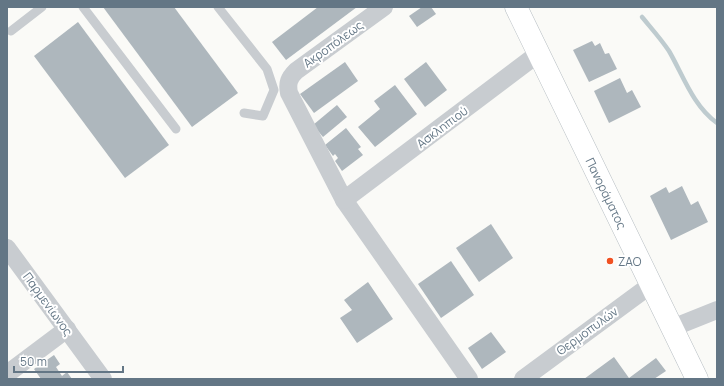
<svg xmlns="http://www.w3.org/2000/svg" width="724" height="386" viewBox="0 0 724 386" font-family="Manrope,sans-serif">
<style>
.lines{fill:none;stroke-linecap:round;stroke-linejoin:round}
.stream{stroke:#becbcf;stroke-width:4.5}
.building{fill:#aeb7bd}
.secondary-casing{stroke:#b7bec3;stroke-width:23}
.lane{stroke:#c8ccd0;stroke-width:9}
.street{stroke:#c8ccd0;stroke-width:18}
.secondary{stroke:#fff;stroke-width:22}
.poi-dot{fill:#f05121;stroke:#fff;stroke-width:1.5}
.labels{text-anchor:middle;dominant-baseline:central;stroke-width:4;stroke-linejoin:round;paint-order:stroke}
.street-label{font-size:12px;fill:#637685;stroke:#fff}
.poi-label{font-size:12px;fill:#637685;stroke:#fff;text-anchor:start}
</style>
<rect width="100%" height="100%" fill="#fafaf7"/>
<g class="lines">
<path class="stream" d="M 642,17 C 651,28 661,39 669,51 C 683,75 693,106 717,123"/>
</g>
<g class="building">
<path d="M 103,7 L 174,7 L 238,93 L 192,127 Z"/>
<path d="M 318,7 L 357,7 L 286,60 L 272,42 Z"/>
<path d="M 422,7 L 431,7 L 436,14 L 417,27 L 409,16 Z"/>
<path d="M 78,22 L 169,145 L 125,178 L 34,56 Z"/>
<path d="M 592,41 L 595,46 L 600,43 L 605,54 L 609,53 L 617,69 L 589,82 L 573,50 Z"/>
<path d="M 345,62 L 358,81 L 314,113 L 300,94 Z"/>
<path d="M 426,62 L 447,90 L 425,107 L 404,79 Z"/>
<path d="M 620,78 L 627,93 L 632,90 L 641,107 L 609,123 L 594,91 Z"/>
<path d="M 395,85 L 417,114 L 375,147 L 358,127 L 380,109 L 374,101 Z"/>
<path d="M 337,105 L 347,117 L 323,137 L 313,125 Z"/>
<path d="M 346,128 L 361,147 L 358,149 L 363,155 L 342,171 L 335,161 L 338,158 L 335,154 L 333,156 L 325,145 Z"/>
<path d="M 682,186 L 691,205 L 698,201 L 708,222 L 671,240 L 650,196 L 666,187 L 669,193 Z"/>
<path d="M 491,224 L 513,258 L 479,282 L 456,248 Z"/>
<path d="M 451,261 L 474,295 L 441,318 L 418,284 Z"/>
<path d="M 368,282 L 393,319 L 357,343 L 340,318 L 352,310 L 344,300 Z"/>
<path d="M 491,332 L 506,352 L 482,369 L 468,348 Z"/>
<path d="M 54,355 L 60,364 L 56,367 L 62,376 L 67,372 L 72,379 L 41,379 L 34,369 Z"/>
<path d="M 614,357 L 629,378 L 656,358 L 666,371 L 654,379 L 584,379 Z"/>
</g>
<g class="lines">
<defs>
<g id="secondary">
<path id="s1" d="M 516,7 L 697,379"/>
</g>
</defs>
<use href="#secondary" class="secondary-casing"/>
<g class="lane">
<path d="M 83,7 L 176,129"/>
<path d="M 218,7 L 267,69 L 274,90 L 263,116 L 244,113"/>
<path d="M 11,31 L 42,7"/>
</g>
<g class="street">
<path d="M 384,7 L 296,71 C 289,78 287,83 289,93 L 344,200 L 469,379"/>
<path d="M 344,200 L 539,53"/>
<path d="M 7,248 L 103,379"/>
<path d="M 672,328 L 717,310"/>
<path d="M 7,374 L 67,329"/>
<path d="M 523,379 L 652,284"/>
</g>
<use href="#secondary" class="secondary"/>
</g>
<circle class="poi-dot" cx="610" cy="261" r="4"/>
<g class="labels">
<g class="street-label">
<text transform="translate(333 44) rotate(-36)">Ακροπόλεως</text>
<text transform="translate(442 127) rotate(-37)">Ασκληπιού</text>
<text stroke="none"><textPath href="#s1" startOffset="207">Πανοράματος</textPath></text>
<text transform="translate(48 304) rotate(54)">Παρμενίωνος</text>
<text transform="translate(587 331) rotate(-36)">Θερμοπυλών</text>
</g>
<g class="poi-label">
<text x="618" y="261">ZAO</text>
</g>
</g>
<rect width="724" height="386" fill="none" stroke="#637685" stroke-width="16"/>
<path d="M14 366v6h109v-6" fill="none" stroke="#637685" stroke-width="2"/>
<text x="20" y="366" font-size="12" fill="#637685" stroke="#ffffff" stroke-width="3" paint-order="stroke">50 m</text>
</svg>
